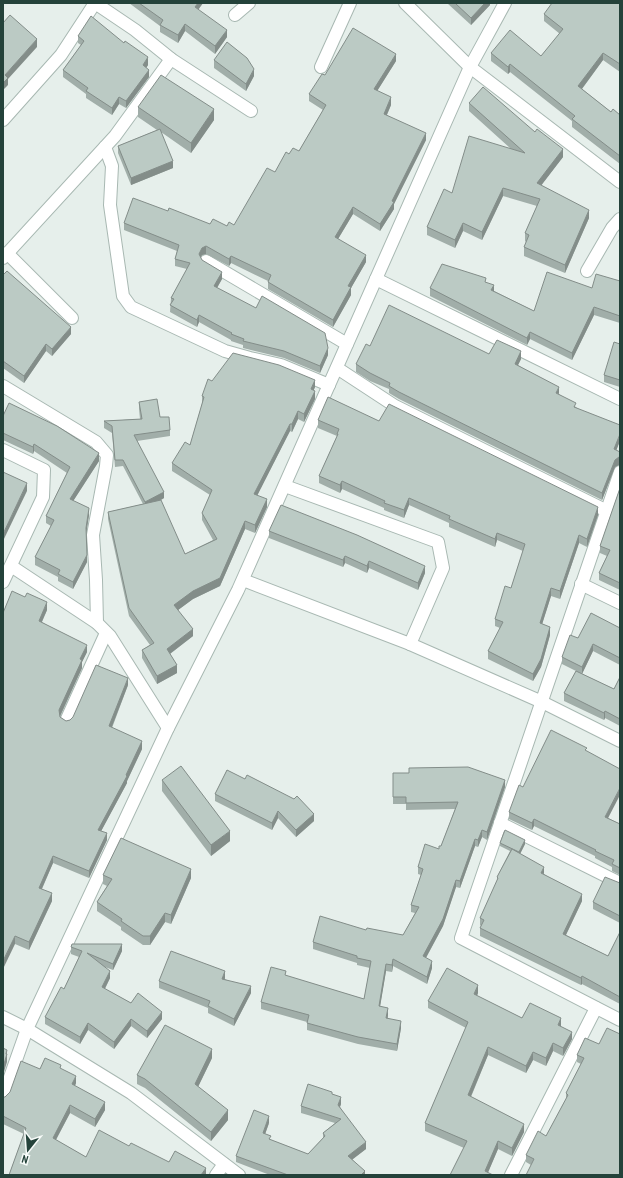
<svg xmlns="http://www.w3.org/2000/svg" width="623" height="1178" viewBox="0 0 623 1178" font-family="'PT Sans Narrow',sans-serif">
<style>
.lines{fill:none;stroke-linecap:round;stroke-linejoin:round}
.street-casing{stroke:#a8b8b2;stroke-width:14}
.street{stroke:#fff;stroke-width:12}
.wall{fill:#a1aea9}
.shaded-wall{fill:#838d89}
.building{fill:#bbcac4;stroke:#838d89}
</style>
<rect width="100%" height="100%" fill="#e6efeb"/>
<g class="lines">
<defs>
<g id="street">
<path d="M 95,3 L 135,30 L 171,59 L 251,111"/>
<path d="M 405,3 L 470,67 L 620,182"/>
<path d="M 235,15 L 249,3"/>
<path d="M 321,67 L 350,3"/>
<path d="M 3,120 L 61,55 L 95,3"/>
<path d="M 105,147 L 112,166 L 110,205 L 123,296 L 131,307 L 225,351 L 250,358 L 281,365 L 329,385"/>
<path d="M 7,253 L 72,318"/>
<path d="M 3,258 L 115,136 L 171,59"/>
<path d="M 206,261 L 347,344"/>
<path d="M 587,271 L 612,228 L 620,219"/>
<path d="M 376,279 L 620,399"/>
<path d="M 337,368 L 395,406 L 607,511"/>
<path d="M 3,386 L 96,442 L 107,455 L 106,466 L 93,535 L 96,580 L 97,623"/>
<path d="M 3,450 L 44,470 L 43,497 L 3,582"/>
<path d="M 620,472 L 461,938 L 620,1020"/>
<path d="M 285,486 L 438,542 L 443,568 L 410,644"/>
<path d="M 11,566 L 97,623 L 110,636 L 168,728"/>
<path d="M 243,580 L 410,644 L 542,702 L 620,741"/>
<path d="M 581,584 L 620,603"/>
<path d="M 66,721 L 106,633"/>
<path d="M 500,823 L 620,883"/>
<path d="M 3,1017 L 27,1029 L 131,1093 L 239,1175"/>
<path d="M 3,1097 L 27,1029 L 168,728 L 238,590 L 470,67 L 505,3"/>
<path d="M 216,1175 L 224,1164"/>
<path d="M 511,1175 L 596,1008"/>
</g>
</defs>
<use href="#street" class="street-casing"/>
<use href="#street" class="street"/>
</g>
<g class="wall">
<path d="M 129,3 L 203,3 L 198,10 L 227,37 L 215,54 L 185,31 L 178,43 L 160,32 L 160,26 Z"/>
<path d="M 447,3 L 490,3 L 490,5 L 471,25 Z"/>
<path d="M 620,3 L 620,72 L 603,60 L 582,89 L 611,112 L 620,115 L 620,164 L 572,127 L 572,121 L 510,72 L 508,74 L 491,61 L 491,53 L 541,56 L 560,34 L 544,21 L 544,14 Z"/>
<path d="M 78,36 L 148,65 L 146,68 L 149,77 L 126,108 L 119,104 L 112,115 L 86,98 L 86,94 L 63,77 L 63,70 L 81,45 L 78,43 Z"/>
<path d="M 214,60 L 254,76 L 246,91 L 214,68 Z"/>
<path d="M 396,61 L 377,91 L 391,105 L 387,115 L 426,140 L 394,204 L 394,209 L 380,231 L 353,214 L 338,239 L 366,262 L 351,288 L 351,295 L 333,327 L 268,289 L 268,281 L 231,263 L 229,266 L 206,254 L 202,255 L 200,257 L 202,260 L 222,279 L 217,288 L 328,355 L 320,373 L 284,358 L 243,348 L 243,345 L 231,341 L 231,340 L 199,322 L 197,327 L 170,312 L 171,298 L 187,269 L 175,266 L 175,259 L 177,251 L 124,230 L 124,223 L 168,211 L 210,224 L 227,226 L 234,225 L 289,154 L 299,151 L 323,110 L 309,101 L 309,94 L 325,75 Z"/>
<path d="M 469,103 L 563,157 L 541,185 L 589,218 L 565,273 L 524,256 L 524,247 L 526,242 L 525,241 L 525,233 L 537,206 L 503,196 L 482,240 L 463,231 L 455,248 L 427,235 L 427,227 L 452,193 L 511,149 L 469,111 Z"/>
<path d="M 138,107 L 214,120 L 191,153 L 161,132 L 173,168 L 131,185 L 118,153 L 118,146 L 157,130 L 138,117 Z"/>
<path d="M 3,275 L 71,334 L 52,356 L 46,351 L 24,383 L 3,368 Z"/>
<path d="M 620,281 L 620,323 L 594,315 L 572,360 L 530,339 L 527,345 L 430,296 L 430,288 L 486,283 L 494,291 L 534,311 L 592,288 Z"/>
<path d="M 620,344 L 620,387 L 604,382 L 604,375 Z"/>
<path d="M 370,346 L 489,354 L 521,359 L 518,365 L 559,394 L 620,441 L 616,450 L 620,452 L 620,465 L 619,465 L 615,467 L 602,500 L 399,399 L 389,393 L 389,389 L 370,381 L 356,372 L 356,364 Z"/>
<path d="M 212,381 L 315,387 L 313,391 L 315,399 L 304,422 L 298,419 L 292,432 L 290,431 L 257,495 L 267,507 L 255,533 L 245,529 L 220,586 L 193,599 L 178,610 L 193,636 L 170,654 L 177,673 L 157,684 L 142,658 L 142,650 L 150,645 L 129,616 L 108,519 L 108,512 L 143,504 L 123,466 L 115,467 L 112,433 L 104,428 L 104,421 L 140,419 L 139,409 L 139,402 L 160,417 L 170,430 L 170,436 L 137,441 L 164,498 L 160,501 L 185,554 L 213,540 L 202,520 L 202,513 L 210,495 L 172,471 L 172,463 L 190,445 L 202,404 L 202,396 Z"/>
<path d="M 3,416 L 99,461 L 73,501 L 89,515 L 86,533 L 87,562 L 73,589 L 58,581 L 58,577 L 35,565 L 35,557 L 51,526 L 46,523 L 46,516 L 67,473 L 34,451 L 33,454 L 3,440 Z"/>
<path d="M 318,420 L 379,421 L 598,515 L 587,547 L 579,543 L 560,599 L 551,596 L 542,624 L 550,635 L 541,667 L 533,681 L 488,659 L 488,651 L 500,628 L 495,626 L 495,619 L 511,588 L 523,551 L 497,540 L 495,547 L 449,527 L 449,523 L 409,505 L 404,518 L 384,510 L 384,508 L 342,489 L 340,493 L 319,483 L 319,476 L 337,436 L 318,428 Z"/>
<path d="M 620,488 L 620,590 L 599,580 L 599,573 L 607,556 L 600,553 L 600,546 Z"/>
<path d="M 269,531 L 425,573 L 418,590 L 369,568 L 367,573 L 345,563 L 343,567 L 269,538 Z"/>
<path d="M 47,610 L 42,622 L 87,652 L 82,662 L 82,668 L 60,717 L 66,721 L 70,720 L 128,685 L 112,728 L 142,749 L 127,781 L 127,783 L 101,831 L 107,840 L 89,878 L 53,863 L 42,889 L 52,901 L 29,950 L 15,944 L 3,613 Z"/>
<path d="M 620,628 L 620,665 L 593,651 L 582,674 L 614,689 L 620,677 L 620,726 L 605,718 L 604,720 L 564,701 L 564,693 L 576,671 L 562,664 L 562,657 L 578,638 Z"/>
<path d="M 587,751 L 608,818 L 620,824 L 620,875 L 612,871 L 612,867 L 595,858 L 595,856 L 534,826 L 532,830 L 509,819 L 509,812 L 523,787 Z"/>
<path d="M 227,770 L 314,821 L 296,837 L 278,818 L 272,830 L 215,801 L 215,794 Z"/>
<path d="M 393,773 L 505,787 L 487,840 L 482,837 L 478,847 L 475,846 L 460,888 L 456,887 L 443,926 L 426,958 L 432,968 L 427,984 L 393,966 L 392,972 L 386,971 L 380,1006 L 388,1015 L 388,1018 L 401,1028 L 397,1051 L 358,1044 L 307,1030 L 307,1022 L 261,1009 L 261,1002 L 286,976 L 364,999 L 370,968 L 357,965 L 357,963 L 313,949 L 313,942 L 366,930 L 403,935 L 415,913 L 411,912 L 411,905 L 421,875 L 418,874 L 418,867 L 439,849 L 441,846 L 455,809 L 406,810 L 406,804 L 393,804 Z"/>
<path d="M 162,780 L 230,841 L 211,856 L 162,791 Z"/>
<path d="M 500,843 L 525,844 L 520,854 L 544,874 L 582,901 L 566,935 L 608,956 L 620,932 L 620,1004 L 582,984 L 581,985 L 480,936 L 480,928 L 481,926 L 480,925 L 480,918 L 497,881 L 497,877 L 510,851 L 500,846 Z"/>
<path d="M 103,875 L 191,878 L 171,924 L 165,922 L 150,945 L 143,945 L 121,930 L 121,927 L 97,911 L 97,902 L 107,886 L 103,884 Z"/>
<path d="M 620,883 L 620,923 L 593,909 L 593,902 Z"/>
<path d="M 71,947 L 122,951 L 113,970 L 105,967 L 110,978 L 105,989 L 131,1003 L 162,1019 L 147,1038 L 131,1026 L 114,1049 L 88,1030 L 80,1044 L 45,1024 L 45,1017 L 64,989 L 79,957 L 71,954 Z"/>
<path d="M 225,978 L 225,979 L 251,993 L 234,1026 L 208,1013 L 208,1008 L 159,988 L 159,981 Z"/>
<path d="M 478,993 L 477,996 L 522,1018 L 561,1026 L 561,1027 L 572,1039 L 563,1056 L 553,1051 L 546,1066 L 533,1060 L 526,1073 L 488,1055 L 471,1097 L 524,1132 L 512,1156 L 498,1149 L 488,1172 L 450,1175 L 464,1148 L 425,1131 L 425,1123 L 466,1028 L 428,1008 L 428,1001 Z"/>
<path d="M 599,1044 L 531,1165 L 526,1162 L 526,1155 L 546,1136 L 566,1099 L 566,1093 L 581,1064 L 577,1062 L 577,1055 Z"/>
<path d="M 212,1058 L 198,1087 L 228,1120 L 211,1141 L 145,1088 L 137,1084 L 137,1075 Z"/>
<path d="M 40,1069 L 61,1069 L 76,1083 L 75,1086 L 105,1110 L 95,1127 L 70,1113 L 56,1140 L 86,1157 L 129,1146 L 169,1162 L 206,1175 L 9,1175 L 24,1134 L 3,1124 L 3,1097 L 5,1097 Z"/>
<path d="M 332,1094 L 341,1104 L 340,1107 L 366,1149 L 352,1159 L 365,1175 L 270,1175 L 236,1162 L 236,1156 L 269,1123 L 265,1134 L 271,1140 L 308,1154 L 323,1138 L 323,1133 L 335,1123 L 301,1113 L 301,1106 Z"/>
</g>
<g class="shaded-wall">
<path d="M 198,3 L 203,3 L 195,14 L 195,7 Z"/>
<path d="M 485,3 L 490,3 L 490,5 L 471,25 L 471,18 Z"/>
<path d="M 185,24 L 185,31 L 178,43 L 178,35 Z"/>
<path d="M 227,30 L 227,37 L 215,54 L 215,46 Z"/>
<path d="M 37,39 L 37,47 L 8,79 L 8,85 L 3,90 L 3,83 L 5,75 Z"/>
<path d="M 603,53 L 603,60 L 578,94 L 578,86 Z"/>
<path d="M 396,54 L 396,61 L 374,96 L 374,89 Z"/>
<path d="M 148,57 L 148,65 L 143,73 L 143,65 Z"/>
<path d="M 510,64 L 510,72 L 508,74 L 508,67 Z"/>
<path d="M 254,69 L 254,76 L 246,91 L 246,84 Z"/>
<path d="M 149,70 L 149,77 L 126,108 L 126,101 Z"/>
<path d="M 119,97 L 119,104 L 112,115 L 112,108 Z"/>
<path d="M 391,97 L 391,105 L 384,121 L 384,114 Z"/>
<path d="M 214,109 L 214,120 L 191,153 L 191,143 Z"/>
<path d="M 426,133 L 426,140 L 394,204 L 394,209 L 380,231 L 380,224 Z"/>
<path d="M 563,149 L 563,157 L 537,191 L 537,183 Z"/>
<path d="M 173,161 L 173,168 L 131,185 L 131,178 Z"/>
<path d="M 503,188 L 503,196 L 482,240 L 482,232 Z"/>
<path d="M 353,207 L 353,214 L 335,244 L 335,237 Z"/>
<path d="M 589,210 L 589,218 L 565,273 L 565,265 Z"/>
<path d="M 463,223 L 463,231 L 455,248 L 455,240 Z"/>
<path d="M 206,246 L 206,254 L 202,255 L 199,261 L 199,254 L 202,248 Z"/>
<path d="M 366,255 L 366,262 L 351,288 L 351,295 L 333,327 L 333,320 L 348,286 Z"/>
<path d="M 231,256 L 231,263 L 229,266 L 229,259 Z"/>
<path d="M 222,272 L 222,279 L 214,293 L 214,286 Z"/>
<path d="M 494,285 L 494,292 L 491,290 Z"/>
<path d="M 594,307 L 594,315 L 572,360 L 572,353 Z"/>
<path d="M 199,315 L 199,322 L 197,327 L 197,320 Z"/>
<path d="M 71,327 L 71,334 L 52,356 L 52,349 Z"/>
<path d="M 530,332 L 530,339 L 527,345 L 527,338 Z"/>
<path d="M 46,344 L 46,351 L 24,383 L 24,376 Z"/>
<path d="M 328,348 L 328,355 L 320,373 L 320,366 Z"/>
<path d="M 521,351 L 521,359 L 515,371 L 515,364 Z"/>
<path d="M 315,380 L 315,387 L 311,397 L 311,389 Z"/>
<path d="M 559,387 L 559,394 L 556,393 Z"/>
<path d="M 315,391 L 315,399 L 304,422 L 304,414 Z"/>
<path d="M 298,411 L 298,419 L 292,432 L 292,424 Z"/>
<path d="M 290,424 L 290,431 L 254,502 L 254,494 Z"/>
<path d="M 620,434 L 620,441 L 614,456 L 614,449 Z"/>
<path d="M 34,444 L 34,451 L 33,454 L 33,447 Z"/>
<path d="M 99,453 L 99,461 L 70,506 L 70,499 Z"/>
<path d="M 619,457 L 619,465 L 615,467 L 602,500 L 602,493 L 615,460 Z"/>
<path d="M 342,481 L 342,489 L 340,493 L 340,485 Z"/>
<path d="M 27,483 L 27,491 L 3,541 L 3,534 Z"/>
<path d="M 164,492 L 164,498 L 145,508 L 145,502 Z"/>
<path d="M 409,498 L 409,505 L 404,518 L 404,510 Z"/>
<path d="M 267,499 L 267,507 L 255,533 L 255,525 Z"/>
<path d="M 598,507 L 598,515 L 587,547 L 587,539 Z"/>
<path d="M 89,508 L 89,515 L 86,535 L 86,528 Z"/>
<path d="M 245,521 L 245,529 L 220,586 L 193,599 L 174,613 L 174,605 Z"/>
<path d="M 497,533 L 497,540 L 495,547 L 495,539 Z"/>
<path d="M 579,535 L 579,543 L 560,599 L 560,591 Z"/>
<path d="M 87,555 L 87,562 L 73,589 L 73,582 Z"/>
<path d="M 345,556 L 345,563 L 343,567 L 343,560 Z"/>
<path d="M 369,561 L 369,568 L 367,573 L 367,566 Z"/>
<path d="M 425,566 L 425,573 L 418,590 L 418,583 Z"/>
<path d="M 551,588 L 551,596 L 540,631 L 540,623 Z"/>
<path d="M 47,602 L 47,610 L 39,628 L 39,621 Z"/>
<path d="M 550,627 L 550,635 L 541,667 L 533,681 L 533,674 Z"/>
<path d="M 193,629 L 193,636 L 167,656 L 167,649 Z"/>
<path d="M 593,644 L 593,651 L 582,674 L 582,667 Z"/>
<path d="M 87,645 L 87,652 L 82,662 L 82,668 L 59,718 L 59,710 L 80,659 Z"/>
<path d="M 177,665 L 177,673 L 157,684 L 157,676 Z"/>
<path d="M 128,678 L 128,685 L 109,734 L 109,726 Z"/>
<path d="M 605,711 L 605,718 L 604,720 L 604,713 Z"/>
<path d="M 142,741 L 142,749 L 127,781 L 127,783 L 98,837 L 98,830 L 126,775 Z"/>
<path d="M 505,780 L 505,787 L 487,840 L 487,832 Z"/>
<path d="M 620,788 L 620,795 L 605,824 L 605,817 Z"/>
<path d="M 278,811 L 278,818 L 272,830 L 272,823 Z"/>
<path d="M 314,814 L 314,821 L 296,837 L 296,830 Z"/>
<path d="M 534,819 L 534,826 L 532,830 L 532,823 Z"/>
<path d="M 482,830 L 482,837 L 478,847 L 478,840 Z"/>
<path d="M 230,831 L 230,841 L 211,856 L 211,845 Z"/>
<path d="M 107,833 L 107,840 L 89,878 L 89,871 Z"/>
<path d="M 475,839 L 475,846 L 460,888 L 460,881 Z"/>
<path d="M 525,840 L 525,844 L 519,856 L 519,852 Z"/>
<path d="M 53,856 L 53,863 L 39,895 L 39,888 Z"/>
<path d="M 544,867 L 544,874 L 541,873 Z"/>
<path d="M 191,869 L 191,878 L 171,924 L 171,915 Z"/>
<path d="M 456,880 L 456,887 L 443,926 L 423,963 L 423,956 Z"/>
<path d="M 52,893 L 52,901 L 29,950 L 29,942 Z"/>
<path d="M 582,894 L 582,901 L 563,941 L 563,934 Z"/>
<path d="M 165,913 L 165,922 L 150,945 L 150,936 Z"/>
<path d="M 15,936 L 15,944 L 3,969 L 3,961 Z"/>
<path d="M 122,944 L 122,951 L 113,970 L 113,964 Z"/>
<path d="M 393,959 L 393,966 L 392,972 L 392,965 Z"/>
<path d="M 432,961 L 432,968 L 427,984 L 427,977 Z"/>
<path d="M 386,964 L 386,971 L 379,1013 L 379,1006 Z"/>
<path d="M 110,971 L 110,978 L 102,994 L 102,987 Z"/>
<path d="M 225,971 L 225,978 L 222,986 L 222,979 Z"/>
<path d="M 582,976 L 582,984 L 581,985 L 581,978 Z"/>
<path d="M 478,985 L 478,993 L 474,1002 L 474,994 Z"/>
<path d="M 251,986 L 251,993 L 234,1026 L 234,1019 Z"/>
<path d="M 388,1008 L 388,1015 L 386,1025 L 386,1018 Z"/>
<path d="M 162,1012 L 162,1019 L 147,1038 L 147,1031 Z"/>
<path d="M 561,1018 L 561,1026 L 558,1033 L 558,1025 Z"/>
<path d="M 131,1019 L 131,1026 L 114,1049 L 114,1042 Z"/>
<path d="M 401,1021 L 401,1028 L 397,1051 L 397,1044 Z"/>
<path d="M 88,1023 L 88,1030 L 80,1044 L 80,1037 Z"/>
<path d="M 572,1032 L 572,1039 L 563,1056 L 563,1048 Z"/>
<path d="M 553,1043 L 553,1051 L 546,1066 L 546,1058 Z"/>
<path d="M 488,1047 L 488,1055 L 468,1103 L 468,1095 Z"/>
<path d="M 212,1049 L 212,1058 L 195,1093 L 195,1084 Z"/>
<path d="M 7,1050 L 7,1062 L 3,1075 L 3,1067 Z"/>
<path d="M 533,1052 L 533,1060 L 526,1073 L 526,1066 Z"/>
<path d="M 76,1076 L 76,1083 L 72,1092 L 72,1084 Z"/>
<path d="M 341,1097 L 341,1104 L 338,1112 L 338,1105 Z"/>
<path d="M 105,1102 L 105,1110 L 95,1127 L 95,1119 Z"/>
<path d="M 70,1105 L 70,1113 L 53,1145 L 53,1138 Z"/>
<path d="M 228,1110 L 228,1120 L 211,1141 L 211,1132 Z"/>
<path d="M 269,1116 L 269,1123 L 263,1140 L 263,1133 Z"/>
<path d="M 524,1124 L 524,1132 L 512,1156 L 512,1148 Z"/>
<path d="M 498,1141 L 498,1149 L 487,1175 L 485,1171 Z"/>
<path d="M 366,1142 L 366,1149 L 348,1163 L 348,1156 Z"/>
<path d="M 206,1168 L 206,1175 L 201,1175 Z"/>
<path d="M 365,1171 L 365,1175 L 361,1175 Z"/>
</g>
<g class="building">
<path d="M 139,3 L 198,3 L 195,7 L 227,30 L 215,46 L 185,24 L 178,35 L 160,25 L 163,20 Z"/>
<path d="M 455,3 L 485,3 L 471,18 Z"/>
<path d="M 552,3 L 620,3 L 620,64 L 603,53 L 578,86 L 611,112 L 613,109 L 620,115 L 620,156 L 572,119 L 575,116 L 510,64 L 508,67 L 491,53 L 510,30 L 541,56 L 563,29 L 544,14 Z"/>
<path d="M 10,15 L 37,39 L 5,75 L 8,78 L 3,83 L 3,23 Z"/>
<path d="M 91,16 L 124,43 L 125,41 L 148,57 L 143,65 L 149,70 L 126,101 L 119,97 L 112,108 L 86,91 L 88,88 L 63,70 L 84,41 L 78,36 Z"/>
<path d="M 353,28 L 396,54 L 374,89 L 391,97 L 384,114 L 426,133 L 392,201 L 394,202 L 380,224 L 353,207 L 335,237 L 366,255 L 348,286 L 351,287 L 333,320 L 268,282 L 271,275 L 231,256 L 229,259 L 206,246 L 202,248 L 199,254 L 202,260 L 222,272 L 214,286 L 256,308 L 262,296 L 325,333 L 328,348 L 320,366 L 284,351 L 243,341 L 244,339 L 231,334 L 232,333 L 199,315 L 197,320 L 170,305 L 174,299 L 171,298 L 190,263 L 175,259 L 179,245 L 124,223 L 133,198 L 168,211 L 169,208 L 210,224 L 213,219 L 227,226 L 229,222 L 234,225 L 267,168 L 275,172 L 286,152 L 289,154 L 293,148 L 299,151 L 326,105 L 309,94 L 322,74 L 325,75 Z"/>
<path d="M 227,42 L 247,58 L 254,69 L 246,84 L 214,60 Z"/>
<path d="M 161,75 L 214,109 L 191,143 L 138,107 Z"/>
<path d="M 483,87 L 535,132 L 537,129 L 563,149 L 537,183 L 589,210 L 565,265 L 524,247 L 529,235 L 525,233 L 540,199 L 503,188 L 482,232 L 463,223 L 455,240 L 427,227 L 444,189 L 452,193 L 469,136 L 525,153 L 469,103 Z"/>
<path d="M 160,129 L 173,161 L 131,178 L 118,146 Z"/>
<path d="M 442,264 L 486,278 L 485,282 L 494,285 L 491,290 L 534,311 L 547,272 L 592,288 L 596,274 L 620,281 L 620,316 L 594,307 L 572,353 L 530,332 L 527,338 L 430,288 Z"/>
<path d="M 7,271 L 71,327 L 52,349 L 46,344 L 24,376 L 3,361 L 3,275 Z"/>
<path d="M 389,305 L 489,354 L 497,340 L 521,351 L 515,364 L 559,387 L 556,393 L 576,403 L 574,407 L 620,425 L 620,434 L 614,449 L 620,452 L 620,458 L 619,457 L 615,460 L 602,493 L 399,392 L 389,386 L 390,383 L 370,373 L 356,364 L 366,344 L 370,346 Z"/>
<path d="M 614,342 L 620,344 L 620,380 L 604,375 Z"/>
<path d="M 233,353 L 279,365 L 315,380 L 311,389 L 315,391 L 304,414 L 298,411 L 292,424 L 290,424 L 254,494 L 267,499 L 255,525 L 245,521 L 220,578 L 193,591 L 174,605 L 193,629 L 167,649 L 177,665 L 157,676 L 142,650 L 154,643 L 129,608 L 108,512 L 161,500 L 185,554 L 217,539 L 202,513 L 212,490 L 172,463 L 185,442 L 190,445 L 204,397 L 202,396 L 208,379 L 212,381 Z"/>
<path d="M 328,397 L 379,421 L 389,404 L 598,507 L 587,539 L 579,535 L 560,591 L 551,588 L 540,623 L 550,627 L 541,659 L 533,674 L 488,651 L 503,622 L 495,619 L 505,586 L 511,588 L 525,544 L 497,533 L 495,539 L 449,519 L 450,516 L 409,498 L 404,510 L 384,503 L 385,501 L 342,481 L 340,485 L 319,476 L 338,434 L 337,434 L 339,429 L 318,420 Z"/>
<path d="M 157,399 L 160,417 L 169,417 L 170,430 L 134,435 L 164,492 L 145,502 L 123,460 L 115,460 L 112,426 L 104,421 L 142,419 L 139,402 Z"/>
<path d="M 9,403 L 57,426 L 99,453 L 70,499 L 89,508 L 86,528 L 87,555 L 73,582 L 58,574 L 60,570 L 35,557 L 54,520 L 46,516 L 70,467 L 34,444 L 33,447 L 3,433 L 3,416 Z"/>
<path d="M 3,472 L 27,483 L 3,534 Z"/>
<path d="M 620,488 L 620,583 L 599,573 L 610,550 L 600,546 Z"/>
<path d="M 281,505 L 357,535 L 425,566 L 418,583 L 369,561 L 367,566 L 345,556 L 343,560 L 269,531 Z"/>
<path d="M 12,591 L 25,597 L 27,593 L 47,602 L 39,621 L 87,645 L 80,659 L 82,660 L 59,710 L 60,717 L 66,721 L 70,720 L 73,717 L 96,665 L 128,678 L 109,726 L 142,741 L 126,775 L 127,776 L 98,830 L 107,833 L 89,871 L 53,856 L 39,888 L 52,893 L 29,942 L 15,936 L 3,961 L 3,613 Z"/>
<path d="M 591,613 L 620,628 L 620,658 L 593,644 L 582,667 L 562,657 L 570,635 L 578,638 Z"/>
<path d="M 576,671 L 614,689 L 620,677 L 620,719 L 605,711 L 604,713 L 564,693 Z"/>
<path d="M 551,730 L 587,748 L 585,750 L 620,769 L 620,788 L 605,817 L 620,824 L 620,868 L 612,864 L 614,860 L 595,851 L 596,850 L 534,819 L 532,823 L 509,812 L 519,785 L 523,787 Z"/>
<path d="M 181,766 L 230,831 L 211,845 L 162,780 Z"/>
<path d="M 468,767 L 505,780 L 487,832 L 482,830 L 478,840 L 475,839 L 460,881 L 456,880 L 443,919 L 423,956 L 432,961 L 427,977 L 393,959 L 392,965 L 386,964 L 379,1006 L 388,1008 L 386,1018 L 401,1021 L 397,1044 L 358,1037 L 307,1023 L 309,1015 L 261,1002 L 271,967 L 286,971 L 285,975 L 364,999 L 371,961 L 357,958 L 357,956 L 313,942 L 320,916 L 366,930 L 367,928 L 403,935 L 419,907 L 411,905 L 423,869 L 418,867 L 425,844 L 439,849 L 439,846 L 441,846 L 458,802 L 406,803 L 406,797 L 393,797 L 393,773 L 409,773 L 409,768 Z"/>
<path d="M 227,770 L 245,779 L 247,775 L 294,799 L 297,796 L 314,814 L 296,830 L 278,811 L 272,823 L 215,794 Z"/>
<path d="M 505,830 L 525,840 L 519,852 L 500,843 Z"/>
<path d="M 121,838 L 191,869 L 171,915 L 165,913 L 150,936 L 143,936 L 121,921 L 122,919 L 97,902 L 112,879 L 103,875 Z"/>
<path d="M 512,849 L 544,867 L 541,873 L 582,894 L 563,934 L 608,956 L 620,932 L 620,997 L 582,976 L 581,978 L 480,928 L 484,920 L 480,918 L 498,878 L 497,877 Z"/>
<path d="M 605,877 L 620,883 L 620,916 L 593,902 Z"/>
<path d="M 72,944 L 122,944 L 113,964 L 87,953 L 110,971 L 102,987 L 131,1003 L 138,993 L 162,1012 L 147,1031 L 131,1019 L 114,1042 L 88,1023 L 80,1037 L 45,1017 L 61,987 L 64,989 L 82,951 L 71,947 Z"/>
<path d="M 171,951 L 225,971 L 222,979 L 251,986 L 234,1019 L 208,1006 L 210,1001 L 159,981 Z"/>
<path d="M 447,968 L 478,985 L 474,994 L 522,1018 L 530,1003 L 561,1018 L 558,1025 L 572,1032 L 563,1048 L 553,1043 L 546,1058 L 533,1052 L 526,1066 L 488,1047 L 468,1095 L 524,1124 L 512,1148 L 498,1141 L 485,1171 L 493,1175 L 450,1175 L 467,1141 L 425,1123 L 468,1022 L 428,1001 Z"/>
<path d="M 165,1025 L 212,1049 L 195,1084 L 228,1110 L 211,1132 L 145,1079 L 137,1075 Z"/>
<path d="M 607,1028 L 620,1034 L 620,1175 L 526,1175 L 534,1159 L 526,1155 L 538,1131 L 546,1136 L 568,1095 L 566,1093 L 584,1058 L 577,1055 L 585,1038 L 599,1044 Z"/>
<path d="M 3,1048 L 7,1050 L 6,1054 L 7,1054 L 3,1067 Z"/>
<path d="M 45,1058 L 61,1065 L 60,1068 L 76,1076 L 72,1084 L 105,1102 L 95,1119 L 70,1105 L 53,1138 L 86,1157 L 99,1130 L 129,1146 L 131,1143 L 169,1162 L 175,1151 L 206,1168 L 201,1175 L 9,1175 L 26,1128 L 3,1116 L 3,1097 L 5,1097 L 10,1092 L 21,1061 L 40,1069 Z"/>
<path d="M 308,1084 L 332,1092 L 332,1094 L 341,1097 L 338,1105 L 366,1142 L 348,1156 L 365,1171 L 361,1175 L 288,1175 L 236,1156 L 254,1110 L 269,1116 L 263,1133 L 271,1136 L 269,1139 L 308,1154 L 325,1136 L 323,1133 L 341,1119 L 301,1106 Z"/>
</g>
<rect width="623" height="1178" fill="none" stroke="#24423a" stroke-width="8"/>
<g transform="translate(28 1150) rotate(197)" stroke="#f7fbf9" stroke-width="3" paint-order="stroke">
<path d="M0-3L7 15L0 10L-7 15Z" fill="#24423a"/>
<text y="-6" font-size="11" font-weight="bold" text-anchor="middle" fill="#24423a">N</text>
</g>
</svg>
